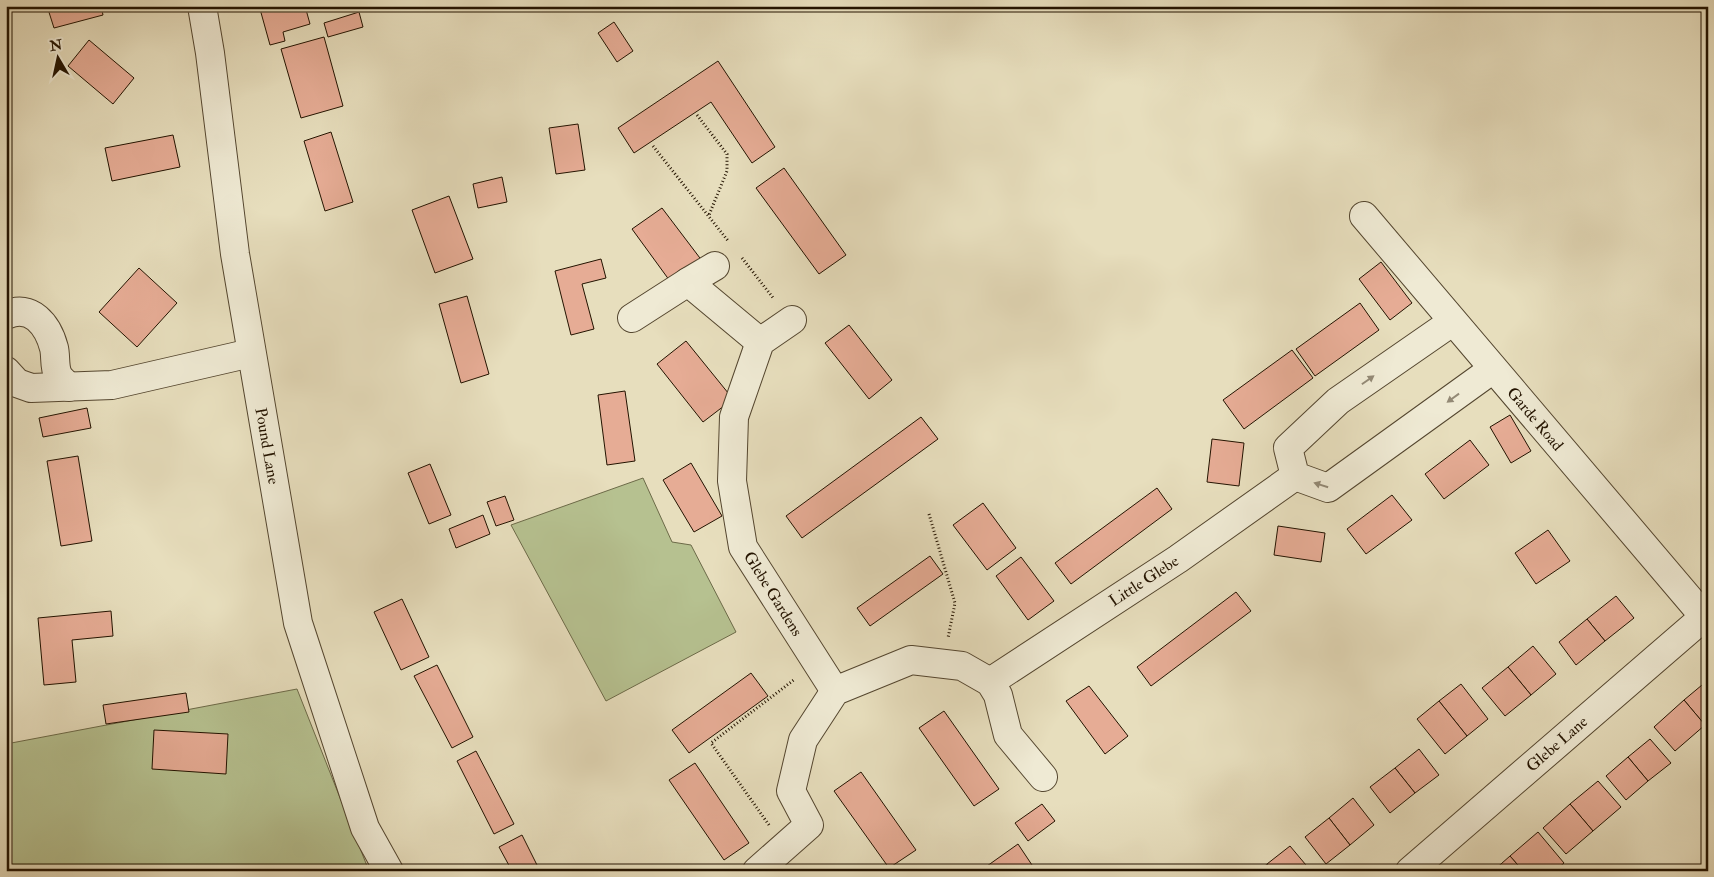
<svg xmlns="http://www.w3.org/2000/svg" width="1714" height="877" viewBox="0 0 1714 877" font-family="'IM FELL Double Pica',serif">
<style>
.green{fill:#b6c190;stroke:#6c6a48}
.building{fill:#e6ac95;stroke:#231300}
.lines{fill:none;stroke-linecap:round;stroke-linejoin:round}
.minor-casing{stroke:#54462f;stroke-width:30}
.path{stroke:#231300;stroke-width:3;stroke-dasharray:1 2.5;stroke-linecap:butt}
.minor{stroke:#efead4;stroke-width:28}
.oneway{fill:#938975}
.labels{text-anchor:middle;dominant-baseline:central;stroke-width:4;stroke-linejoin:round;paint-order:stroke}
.street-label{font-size:16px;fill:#231300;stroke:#efead4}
</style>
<rect width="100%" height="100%" fill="#e7debd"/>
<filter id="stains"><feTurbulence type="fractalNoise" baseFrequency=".004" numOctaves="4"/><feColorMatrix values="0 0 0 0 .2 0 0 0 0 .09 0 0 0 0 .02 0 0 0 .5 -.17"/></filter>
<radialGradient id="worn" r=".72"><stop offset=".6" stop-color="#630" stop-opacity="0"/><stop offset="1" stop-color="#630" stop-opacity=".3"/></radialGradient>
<g class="green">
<path d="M 643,478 L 672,542 L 691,545 L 736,632 L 606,701 L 511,525 Z"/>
<path d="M 297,689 L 369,871 L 6,871 L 6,744 Z"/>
</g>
<g class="building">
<path d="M 47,6 L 101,6 L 103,15 L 54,28 Z"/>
<path d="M 271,6 L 305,6 L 310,24 L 283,32 L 285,41 L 270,45 L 260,9 Z"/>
<path d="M 359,12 L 363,27 L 328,37 L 324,23 Z"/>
<path d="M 614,22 L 633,51 L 617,62 L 598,33 Z"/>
<path d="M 324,37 L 343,106 L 301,118 L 281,49 Z"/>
<path d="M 89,40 L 134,78 L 113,104 L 68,66 Z"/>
<path d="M 718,61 L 775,147 L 752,163 L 711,102 L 634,153 L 618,128 Z"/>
<path d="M 578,124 L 585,170 L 556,174 L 549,128 Z"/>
<path d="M 331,132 L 353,202 L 325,211 L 304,141 Z"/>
<path d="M 173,135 L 180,167 L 112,181 L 105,148 Z"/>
<path d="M 784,168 L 846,255 L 819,274 L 756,188 Z"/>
<path d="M 502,177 L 507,202 L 478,208 L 473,184 Z"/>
<path d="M 449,196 L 473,259 L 435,273 L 412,210 Z"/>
<path d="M 662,208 L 706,266 L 675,288 L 632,229 Z"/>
<path d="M 601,259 L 606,278 L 582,284 L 594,329 L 571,335 L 555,271 Z"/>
<path d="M 1381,262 L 1412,303 L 1390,320 L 1359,279 Z"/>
<path d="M 139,268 L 177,303 L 137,347 L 99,312 Z"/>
<path d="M 467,296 L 489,374 L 461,383 L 439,304 Z"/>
<path d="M 1360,303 L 1379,330 L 1315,376 L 1296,349 Z"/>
<path d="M 849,325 L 892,380 L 869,399 L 825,343 Z"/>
<path d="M 686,341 L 733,399 L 703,422 L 657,364 Z"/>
<path d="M 1292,350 L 1313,378 L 1244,429 L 1223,400 Z"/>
<path d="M 625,391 L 635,461 L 607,465 L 598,395 Z"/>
<path d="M 87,408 L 91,428 L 43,437 L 39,418 Z"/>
<path d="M 1510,415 L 1531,451 L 1511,463 L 1490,427 Z"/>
<path d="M 921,417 L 938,439 L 802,538 L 786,516 Z"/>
<path d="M 1212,439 L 1244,443 L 1239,486 L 1207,482 Z"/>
<path d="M 1470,440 L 1489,465 L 1444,499 L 1425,474 Z"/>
<path d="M 78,456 L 92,541 L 61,546 L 47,461 Z"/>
<path d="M 691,463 L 722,516 L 694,532 L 663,480 Z"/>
<path d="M 430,464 L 451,515 L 429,524 L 408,473 Z"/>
<path d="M 1157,488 L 1172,509 L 1071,584 L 1055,563 Z"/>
<path d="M 1392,495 L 1412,520 L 1366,554 L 1347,529 Z"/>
<path d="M 505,496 L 514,520 L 496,526 L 487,502 Z"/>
<path d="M 983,503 L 1016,548 L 987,570 L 953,525 Z"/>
<path d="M 483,515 L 490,534 L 456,548 L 449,529 Z"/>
<path d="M 1278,526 L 1325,533 L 1321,562 L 1274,555 Z"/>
<path d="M 1548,530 L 1570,561 L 1536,584 L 1515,553 Z"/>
<path d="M 930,556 L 943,574 L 870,626 L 857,608 Z"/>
<path d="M 1021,557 L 1054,601 L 1028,620 L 996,576 Z"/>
<path d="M 1236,592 L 1251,611 L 1151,686 L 1137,667 Z"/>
<path d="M 1616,596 L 1634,618 L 1605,641 L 1587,619 Z"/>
<path d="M 402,599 L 429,657 L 401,670 L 374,612 Z"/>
<path d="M 111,611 L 113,636 L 72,640 L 76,682 L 44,685 L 38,618 Z"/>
<path d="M 1587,619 L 1605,641 L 1576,665 L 1559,642 Z"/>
<path d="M 1533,646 L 1556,674 L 1531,695 L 1508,667 Z"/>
<path d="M 437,665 L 473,737 L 452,748 L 414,676 Z"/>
<path d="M 1508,667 L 1531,695 L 1505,716 L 1482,688 Z"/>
<path d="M 751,673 L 768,696 L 689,753 L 672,730 Z"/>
<path d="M 1708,680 L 1708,723 L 1705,725 L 1684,700 Z"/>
<path d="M 1461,684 L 1488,719 L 1467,736 L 1439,701 Z"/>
<path d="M 1089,686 L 1128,736 L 1105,754 L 1066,701 Z"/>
<path d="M 186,693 L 189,712 L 106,724 L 103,705 Z"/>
<path d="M 1684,700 L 1705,725 L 1675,751 L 1654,727 Z"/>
<path d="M 1439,701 L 1467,736 L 1445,754 L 1417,719 Z"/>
<path d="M 944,711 L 999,789 L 974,806 L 919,728 Z"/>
<path d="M 154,730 L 228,734 L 226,774 L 152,769 Z"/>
<path d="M 1650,739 L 1671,763 L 1648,781 L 1628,757 Z"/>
<path d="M 1419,749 L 1439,775 L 1415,793 L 1395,768 Z"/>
<path d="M 476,751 L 514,824 L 494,834 L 457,761 Z"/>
<path d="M 1628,757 L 1648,781 L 1626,800 L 1606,776 Z"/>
<path d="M 695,763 L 749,843 L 724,860 L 669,780 Z"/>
<path d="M 1395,768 L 1415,793 L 1390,813 L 1370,787 Z"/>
<path d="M 861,772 L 916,850 L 889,868 L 834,791 Z"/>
<path d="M 1598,781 L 1621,807 L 1593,831 L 1570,804 Z"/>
<path d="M 1353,798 L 1374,825 L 1350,845 L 1329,818 Z"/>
<path d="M 1042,804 L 1055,821 L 1028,841 L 1015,823 Z"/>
<path d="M 1570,804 L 1593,831 L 1566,854 L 1543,828 Z"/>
<path d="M 1329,818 L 1350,845 L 1326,864 L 1305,837 Z"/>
<path d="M 1538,832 L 1564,863 L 1555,871 L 1523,871 L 1510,856 Z"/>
<path d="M 522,835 L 540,871 L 512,871 L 499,847 Z"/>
<path d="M 1018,844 L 1036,871 L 980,871 Z"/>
<path d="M 1290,846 L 1311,871 L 1273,871 L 1267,864 Z"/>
<path d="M 1510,856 L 1523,871 L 1493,871 Z"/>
<path d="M 1267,864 L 1273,871 L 1259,871 Z"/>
</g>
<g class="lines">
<defs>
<g id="minor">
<path d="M 202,6 L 210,53 L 235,254 L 298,623 L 365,828 L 389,871"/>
<path d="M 1364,216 L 1708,621"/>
<path d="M 688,282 L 715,266"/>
<path d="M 6,315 C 31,303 48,325 54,348 C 56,356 54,367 58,375 C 60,379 66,384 69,387"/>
<path d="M 632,318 L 688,282 L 760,342"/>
<path d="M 792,320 L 760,342 L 734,417 L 732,481 L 743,547 L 835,691"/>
<path d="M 1452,322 L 1338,401 L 1288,448 L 1295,476 L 1328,488 L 1493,369"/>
<path d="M 6,371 L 17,383 L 31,388 L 112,385 L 251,353"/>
<path d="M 990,682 L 1178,559 L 1295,476"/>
<path d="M 757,871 L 809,825 L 791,791 L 803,740 L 835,691 L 911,660 L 962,666 L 990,682 L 998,695 L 1008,735 L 1043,777"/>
<path d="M 1410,871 L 1704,617"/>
</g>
</defs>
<use href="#minor" class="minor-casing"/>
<g class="path">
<path d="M 697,115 L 727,154 L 727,171 L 709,215"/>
<path d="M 653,146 L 729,242"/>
<path d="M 742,258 L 774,299"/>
<path d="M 929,514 L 955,603 L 948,638"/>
<path d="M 769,825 L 711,743 L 795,679"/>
</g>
<use href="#minor" class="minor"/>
</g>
<defs><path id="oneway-solid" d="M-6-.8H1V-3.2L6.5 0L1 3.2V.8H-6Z" transform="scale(1.25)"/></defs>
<g class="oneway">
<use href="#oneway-solid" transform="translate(1368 380) rotate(-35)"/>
<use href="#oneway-solid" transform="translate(1453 398) rotate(144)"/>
<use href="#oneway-solid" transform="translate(1321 485) rotate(-162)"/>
</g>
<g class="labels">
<g class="street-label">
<text transform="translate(1535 419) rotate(50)">Garde Road</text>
<text transform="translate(267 446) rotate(80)">Pound Lane</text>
<text transform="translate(1144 581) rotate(-33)">Little Glebe</text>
<text transform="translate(773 594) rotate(58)">Glebe Gardens</text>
<text transform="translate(1557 744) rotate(-41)">Glebe Lane</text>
</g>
</g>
<rect width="1714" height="877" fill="none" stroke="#e7debd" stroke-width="25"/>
<rect x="8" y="8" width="1699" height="862" fill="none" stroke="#231300" stroke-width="2.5"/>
<rect x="12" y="12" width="1689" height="852" fill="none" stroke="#231300"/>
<g transform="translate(58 58) rotate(351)" stroke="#efead4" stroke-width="4" paint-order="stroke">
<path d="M0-4L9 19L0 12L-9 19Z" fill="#231300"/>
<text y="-8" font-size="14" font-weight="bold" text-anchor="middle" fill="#231300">N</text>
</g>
<rect width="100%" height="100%" filter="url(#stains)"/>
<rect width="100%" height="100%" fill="url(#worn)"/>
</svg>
